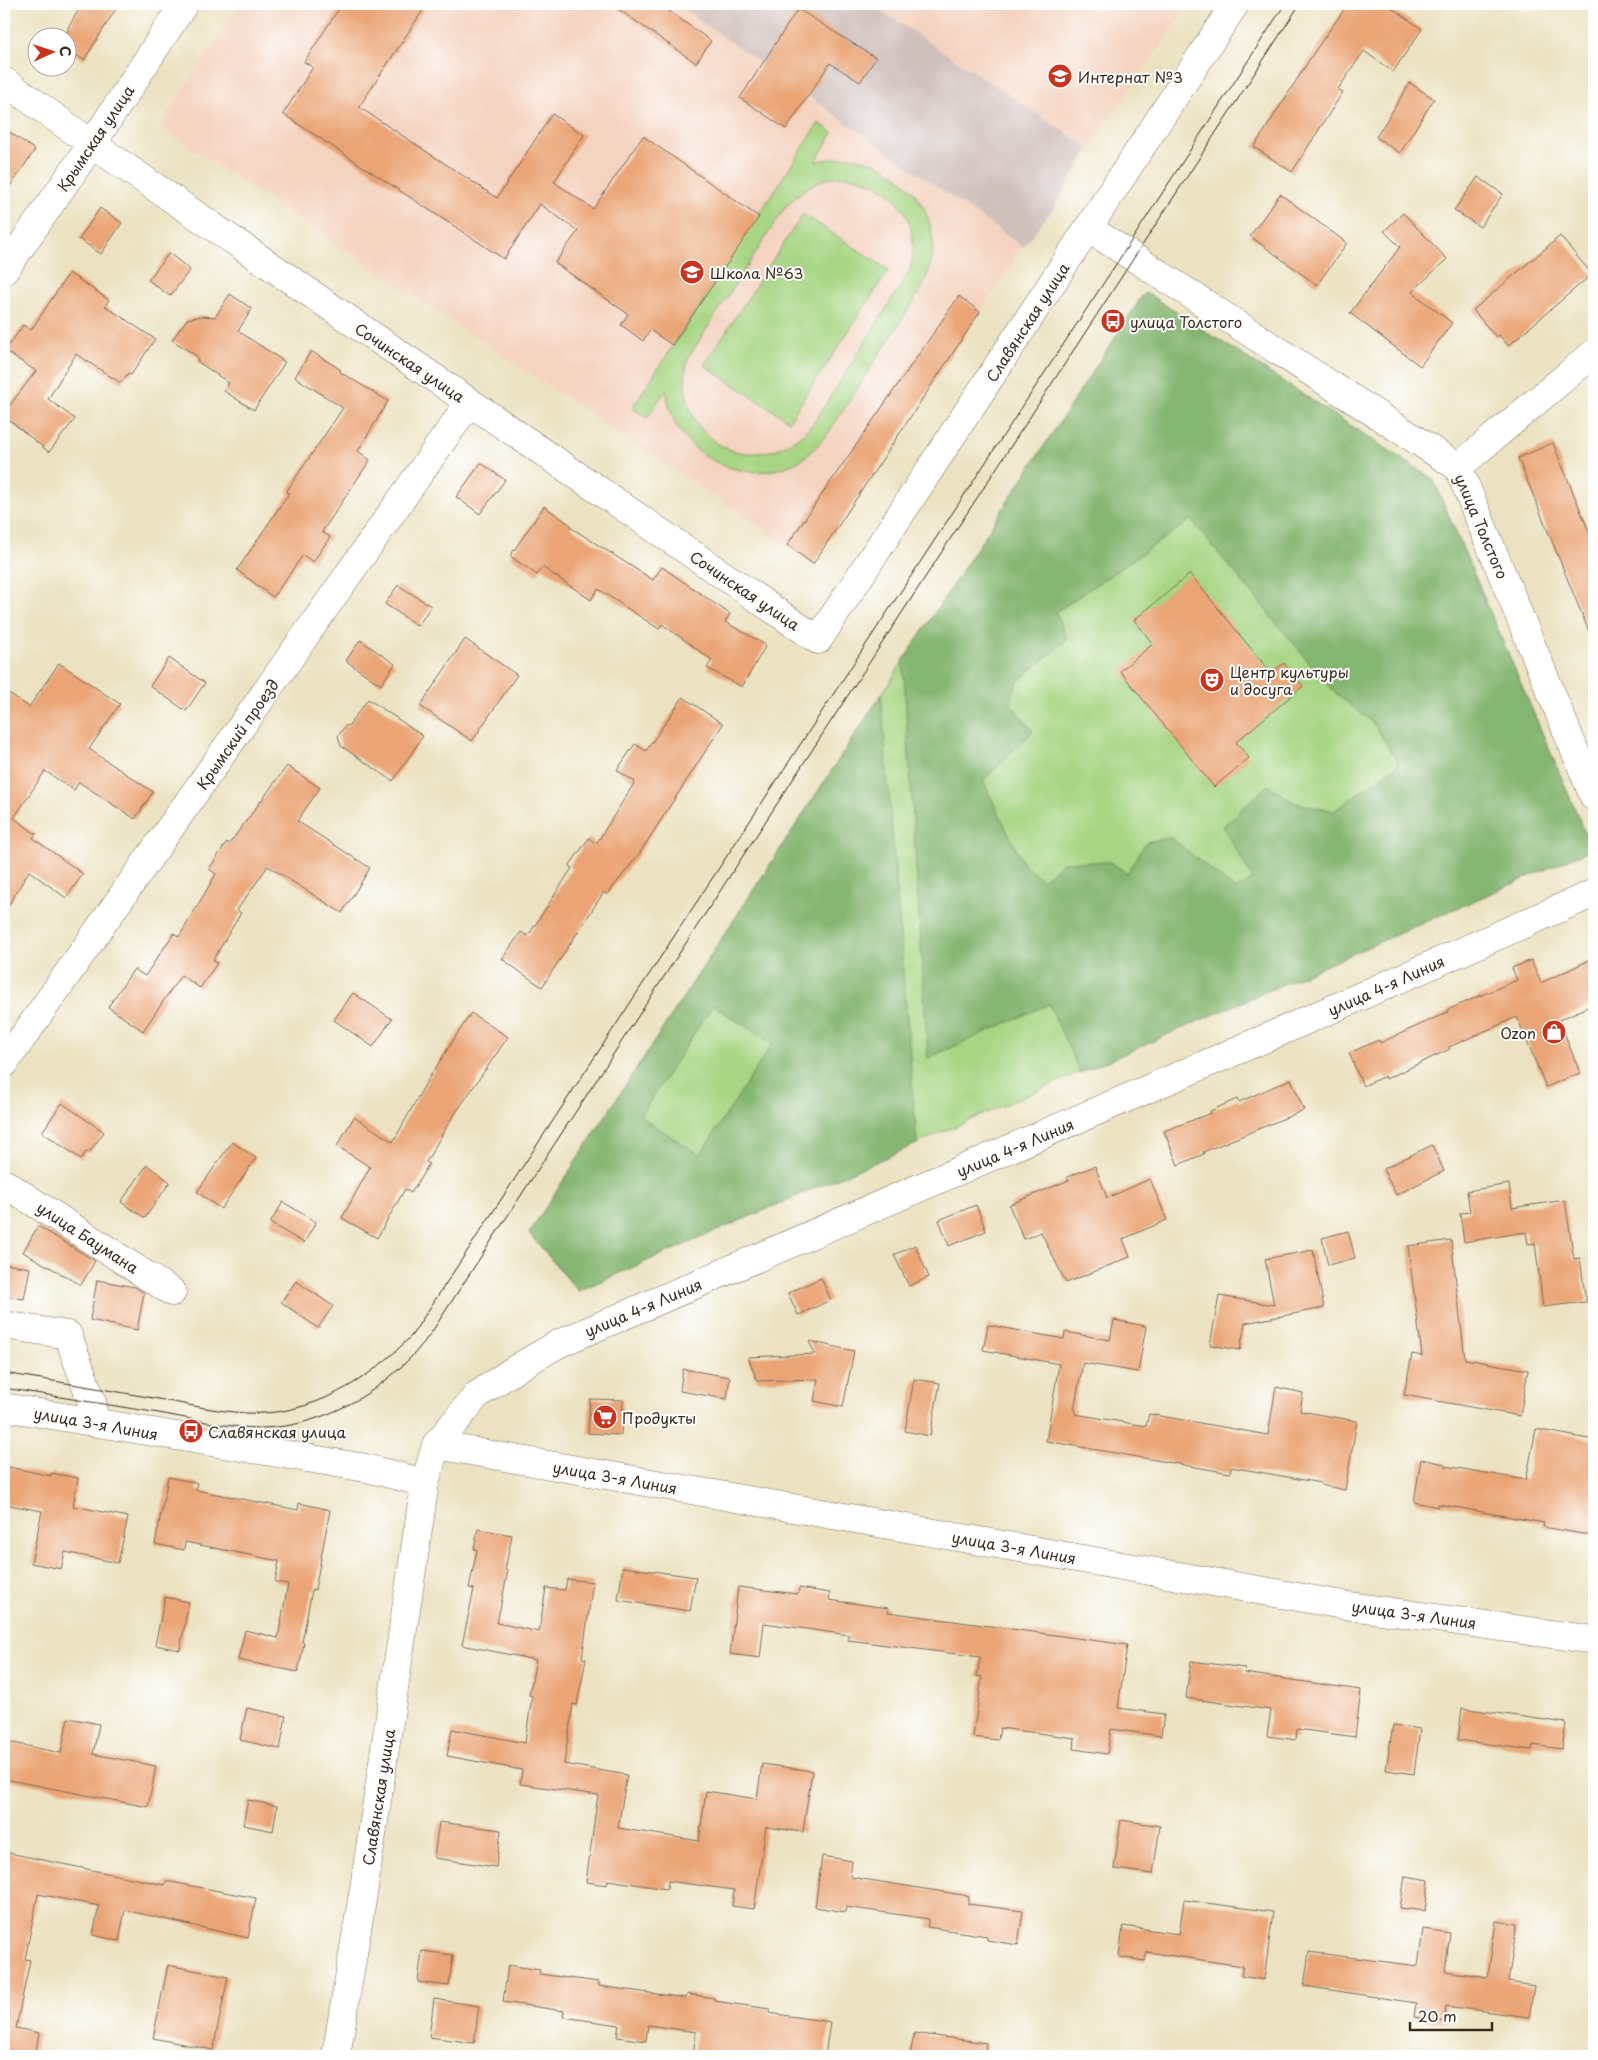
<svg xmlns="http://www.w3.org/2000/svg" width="1598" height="2060" viewBox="0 0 1598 2060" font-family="'Playpen Sans',sans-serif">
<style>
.built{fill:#f4d3c0}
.industrial{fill:#d0c0bc}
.green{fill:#a7d583;stroke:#718050;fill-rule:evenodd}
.forest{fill:#85b671;stroke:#607048;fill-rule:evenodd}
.building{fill:#eaa475}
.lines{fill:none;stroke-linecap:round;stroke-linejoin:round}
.minor-casing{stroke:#796a57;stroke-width:29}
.minor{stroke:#fff;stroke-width:28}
.tram{stroke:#3b2a1e;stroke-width:1}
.labels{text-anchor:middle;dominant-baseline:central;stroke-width:4;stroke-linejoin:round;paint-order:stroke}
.poi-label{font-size:15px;fill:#3b2a1e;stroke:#fff;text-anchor:start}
.street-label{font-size:15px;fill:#3b2a1e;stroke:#fff}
</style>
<rect width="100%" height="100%" fill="#fff"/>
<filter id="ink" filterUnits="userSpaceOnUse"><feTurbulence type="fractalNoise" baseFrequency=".02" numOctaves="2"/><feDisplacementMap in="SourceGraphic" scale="10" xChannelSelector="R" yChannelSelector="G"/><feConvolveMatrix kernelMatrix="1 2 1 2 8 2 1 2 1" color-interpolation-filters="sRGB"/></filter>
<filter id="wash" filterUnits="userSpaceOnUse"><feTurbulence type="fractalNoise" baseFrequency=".0096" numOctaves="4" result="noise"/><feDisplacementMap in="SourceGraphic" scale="20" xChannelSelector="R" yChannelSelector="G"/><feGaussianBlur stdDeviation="1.12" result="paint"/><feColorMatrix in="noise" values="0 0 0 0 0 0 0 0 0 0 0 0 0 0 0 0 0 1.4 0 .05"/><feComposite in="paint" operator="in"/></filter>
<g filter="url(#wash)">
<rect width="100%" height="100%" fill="#ece2c1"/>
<g class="built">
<path d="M 241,4 L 677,4 L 1023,247 L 980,312 L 958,296 L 787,545 L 159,126 Z"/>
<path d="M 871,4 L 1189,4 L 1089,148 Z"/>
</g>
<path class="industrial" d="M 677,4 L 871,4 L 1089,148 L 1055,206 L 1023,247 Z"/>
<g class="green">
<path d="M 819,123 L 833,133 L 815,162 C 828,159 843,156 857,158 C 904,167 939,211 932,259 C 929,273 924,284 918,295 L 829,432 C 821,442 813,451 802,459 C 761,485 705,469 679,430 C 671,418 669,404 666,390 L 647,418 L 632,408 ZM 837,176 C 893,177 923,217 910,271 L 815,421 C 759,488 668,443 688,358 L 784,209 C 799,191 814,181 837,176 Z"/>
<path d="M 803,214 L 889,270 L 789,421 L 704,365 Z"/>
<path d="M 1145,292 L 1433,479 L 1592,849 L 578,1291 L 529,1233 Z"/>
</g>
<g class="forest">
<path d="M 1145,292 L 1433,479 L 1592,849 L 1080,1073 L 1049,1004 L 928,1058 L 903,661 ZM 1191,520 L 1333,691 L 1373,723 L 1399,764 L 1334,811 L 1295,803 L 1268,785 L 1223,826 L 1253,879 L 1236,890 L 1171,838 L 1146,842 L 1127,873 L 1110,862 L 1063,862 L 1042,880 L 1024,865 L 983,781 L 1033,731 L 1010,703 L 1018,681 L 1067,640 L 1056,612 Z"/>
<path d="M 881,695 L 917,1144 L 578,1291 L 529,1233 ZM 713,1005 L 772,1044 L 700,1155 L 640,1116 Z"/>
</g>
<g id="blocks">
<g class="building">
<path d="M 82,4 L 119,4 L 84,60 L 68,50 L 68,28 Z"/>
<path d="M 342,4 L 427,4 L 359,107 L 497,198 L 552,114 L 584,135 L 554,182 L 593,209 L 643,136 L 759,217 L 672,345 L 650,330 L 643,341 L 621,325 L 628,314 L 555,263 L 578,231 L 540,204 L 504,259 L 283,114 L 313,67 L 304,62 Z"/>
<path d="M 611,4 L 659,4 L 711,41 L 696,63 Z"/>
<path d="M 1348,4 L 1386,4 L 1422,29 L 1393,72 L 1364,51 L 1338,89 L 1343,92 L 1292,172 L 1254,147 L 1315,51 Z"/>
<path d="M 798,9 L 876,58 L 860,82 L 830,63 L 786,129 L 740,98 Z"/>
<path d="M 1410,83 L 1434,99 L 1400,153 L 1376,137 Z"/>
<path d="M 4,128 L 35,150 L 4,195 Z"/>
<path d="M 1478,177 L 1503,194 L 1480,227 L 1454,210 Z"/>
<path d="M 1280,194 L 1347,243 L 1317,285 L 1250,236 Z"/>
<path d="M 100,208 L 122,223 L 101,254 L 79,239 Z"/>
<path d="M 1403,213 L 1447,259 L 1412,292 L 1452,323 L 1420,366 L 1350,313 L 1400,247 L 1384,231 Z"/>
<path d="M 1560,236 L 1592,274 L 1508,346 L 1499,335 L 1496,337 L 1473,310 Z"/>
<path d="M 169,253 L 190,270 L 170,296 L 148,280 Z"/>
<path d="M 69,273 L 109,300 L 105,306 L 155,339 L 131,375 L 128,373 L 121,383 L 76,354 L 48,399 L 75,419 L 49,452 L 4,416 L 4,413 L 36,371 L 5,351 L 23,325 L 31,330 Z"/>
<path d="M 230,294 L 252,309 L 238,331 L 285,362 L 254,410 L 224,391 L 229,383 L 198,362 L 197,356 L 172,340 L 187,319 L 202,316 L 215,317 Z"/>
<path d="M 959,296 L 980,312 L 813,564 L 787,545 Z"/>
<path d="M 311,351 L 341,370 L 340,372 L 388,401 L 358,451 L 370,460 L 322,532 L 330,537 L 313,562 L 303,555 L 273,597 L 237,570 L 289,493 L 286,492 L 343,408 L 295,377 Z"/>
<path d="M 1553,443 L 1594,544 L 1594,644 L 1518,458 Z"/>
<path d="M 481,463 L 505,480 L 480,514 L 456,497 Z"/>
<path d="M 544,506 L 571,525 L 570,527 L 653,580 L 662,567 L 730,614 L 725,622 L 766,645 L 742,687 L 707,668 L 712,660 L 662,624 L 659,629 L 598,589 L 591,600 L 542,567 L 537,575 L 510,556 Z"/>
<path d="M 1190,574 L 1271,673 L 1284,663 L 1303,686 L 1236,742 L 1249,758 L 1214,787 L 1120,671 L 1153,644 L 1134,620 Z"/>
<path d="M 398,585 L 431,606 L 418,626 L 385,604 Z"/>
<path d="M 465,639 L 517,675 L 472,741 L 420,706 Z"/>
<path d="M 360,640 L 395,664 L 381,685 L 346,661 Z"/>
<path d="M 169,658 L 205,683 L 186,711 L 150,686 Z"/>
<path d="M 59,663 L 120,704 L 89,749 L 153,792 L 135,819 L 79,782 L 74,790 L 45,771 L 14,818 L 36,834 L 33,838 L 83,874 L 66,898 L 29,871 L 4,913 L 4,690 L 29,707 Z"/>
<path d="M 683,697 L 723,724 L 639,854 L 607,895 L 604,892 L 542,987 L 502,959 L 521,932 L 528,936 L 572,868 L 569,866 L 589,838 L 596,844 L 635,782 L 617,770 L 635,744 L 646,751 Z"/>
<path d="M 368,699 L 423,736 L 393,781 L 341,746 L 338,736 L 345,726 L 349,725 Z"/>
<path d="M 287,766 L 320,788 L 297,821 L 370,868 L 342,913 L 268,866 L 237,910 L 241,913 L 213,960 L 217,963 L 200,988 L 181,975 L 143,1031 L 108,1007 L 134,969 L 145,976 L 174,933 L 179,937 L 216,874 L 209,869 L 227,842 L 229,844 Z"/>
<path d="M 1594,958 L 1594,1004 L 1559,1020 L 1580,1073 L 1546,1087 L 1517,1017 L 1449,1047 L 1450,1049 L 1386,1079 L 1385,1076 L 1363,1086 L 1349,1053 L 1379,1040 L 1380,1043 L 1448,1012 L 1447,1010 L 1517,980 L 1512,968 L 1531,960 L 1541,983 Z"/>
<path d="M 353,993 L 392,1019 L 373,1047 L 334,1020 Z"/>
<path d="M 471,1013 L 508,1037 L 450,1121 L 426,1162 L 429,1164 L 411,1193 L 405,1189 L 377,1238 L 342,1218 L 370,1167 L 337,1146 L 354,1117 L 393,1142 L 427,1081 Z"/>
<path d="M 1291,1079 L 1304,1110 L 1203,1152 L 1204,1154 L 1178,1165 L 1164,1131 L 1211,1113 L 1210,1111 L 1237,1099 L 1239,1102 Z"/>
<path d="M 62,1103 L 104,1132 L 89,1153 L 86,1152 L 81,1159 L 42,1132 Z"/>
<path d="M 232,1142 L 256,1158 L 221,1209 L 197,1192 Z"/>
<path d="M 1432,1145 L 1444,1171 L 1396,1195 L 1383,1169 Z"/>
<path d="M 147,1165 L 170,1182 L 145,1218 L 121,1202 Z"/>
<path d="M 1095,1166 L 1107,1198 L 1150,1179 L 1167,1220 L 1123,1239 L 1130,1257 L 1066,1283 L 1041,1232 L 1024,1239 L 1009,1205 L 1069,1180 L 1067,1177 Z"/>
<path d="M 1509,1184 L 1512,1208 L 1565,1200 L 1574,1259 L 1580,1258 L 1586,1302 L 1543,1307 L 1535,1243 L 1528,1244 L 1526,1232 L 1464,1242 L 1460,1213 L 1470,1212 L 1467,1191 Z"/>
<path d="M 283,1202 L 316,1222 L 304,1243 L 270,1223 Z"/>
<path d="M 976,1205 L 986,1231 L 949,1246 L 939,1220 Z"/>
<path d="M 38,1226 L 95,1261 L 81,1285 L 23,1252 Z"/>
<path d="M 1348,1231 L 1355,1258 L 1328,1265 L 1322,1238 Z"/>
<path d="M 1451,1240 L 1465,1359 L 1528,1370 L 1520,1416 L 1404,1395 L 1412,1354 L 1422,1356 L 1408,1246 Z"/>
<path d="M 915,1245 L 929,1277 L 909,1286 L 894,1255 Z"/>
<path d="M 1313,1250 L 1324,1308 L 1245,1323 L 1240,1350 L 1210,1345 L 1219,1296 L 1274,1305 L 1265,1259 Z"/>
<path d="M 4,1264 L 30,1268 L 24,1299 L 4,1296 Z"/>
<path d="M 821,1278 L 831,1300 L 798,1315 L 788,1293 Z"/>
<path d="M 97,1280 L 135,1287 L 144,1293 L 137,1330 L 90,1320 Z"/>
<path d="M 296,1281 L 333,1306 L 318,1328 L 281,1302 Z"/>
<path d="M 1114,1320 L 1146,1326 L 1138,1372 L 1083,1363 L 1074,1409 L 1076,1410 L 1075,1414 L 1146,1426 L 1149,1414 L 1268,1435 L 1276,1387 L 1303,1393 L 1300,1411 L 1357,1421 L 1345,1490 L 1321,1485 L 1321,1483 L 1231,1467 L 1230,1473 L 1046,1441 L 1059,1364 L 983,1350 L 988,1325 L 1064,1339 L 1065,1332 L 1110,1340 Z"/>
<path d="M 809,1341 L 854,1351 L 843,1407 L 814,1401 L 818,1379 L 757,1381 L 748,1357 L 815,1354 Z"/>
<path d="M 683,1369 L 730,1377 L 727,1399 L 680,1391 Z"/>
<path d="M 914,1379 L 940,1383 L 930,1436 L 905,1431 Z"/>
<path d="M 590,1399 L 623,1400 L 621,1435 L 588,1433 Z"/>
<path d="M 1536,1429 L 1594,1440 L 1594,1536 L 1543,1527 L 1544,1523 L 1438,1504 L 1438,1507 L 1414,1502 L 1421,1459 L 1445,1464 L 1445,1466 L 1526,1480 Z"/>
<path d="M 4,1466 L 51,1476 L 51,1473 L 78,1478 L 73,1506 L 128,1517 L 118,1563 L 65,1552 L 61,1569 L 31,1563 L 42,1511 L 4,1504 Z"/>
<path d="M 168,1477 L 197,1483 L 196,1490 L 298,1510 L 299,1503 L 330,1510 L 315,1590 L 312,1590 L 302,1642 L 304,1643 L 298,1672 L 238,1660 L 245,1630 L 278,1638 L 288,1584 L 275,1582 L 279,1561 L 185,1542 L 184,1550 L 155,1544 Z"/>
<path d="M 478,1529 L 512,1535 L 505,1570 L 508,1571 L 497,1623 L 539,1632 L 546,1588 L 565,1590 L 567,1579 L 593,1582 L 582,1658 L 586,1659 L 577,1705 L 573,1704 L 564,1764 L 627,1775 L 618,1828 L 699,1841 L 706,1791 L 757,1799 L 762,1764 L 812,1771 L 803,1832 L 766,1827 L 754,1909 L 732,1906 L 734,1890 L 668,1881 L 667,1889 L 608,1880 L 607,1885 L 586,1882 L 598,1795 L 520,1784 L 522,1770 L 447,1756 L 452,1729 L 525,1743 L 532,1696 L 529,1695 L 536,1660 L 462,1645 L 474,1589 L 469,1588 L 477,1550 L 474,1549 Z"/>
<path d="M 623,1567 L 696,1577 L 690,1611 L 618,1600 Z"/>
<path d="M 738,1587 L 798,1594 L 799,1588 L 830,1593 L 829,1600 L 888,1608 L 888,1612 L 1127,1645 L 1118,1708 L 1164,1714 L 1161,1736 L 1111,1729 L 1107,1754 L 1074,1749 L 1075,1738 L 1000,1728 L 998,1740 L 973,1737 L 982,1677 L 977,1676 L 980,1657 L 848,1640 L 849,1635 L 764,1623 L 760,1658 L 730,1654 Z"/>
<path d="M 165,1597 L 189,1602 L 180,1650 L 155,1645 Z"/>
<path d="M 1191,1661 L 1245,1668 L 1244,1673 L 1361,1690 L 1355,1737 L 1297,1729 L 1296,1740 L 1267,1736 L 1271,1710 L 1186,1698 Z"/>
<path d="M 247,1708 L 286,1716 L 280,1749 L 240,1740 Z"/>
<path d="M 1462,1708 L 1566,1723 L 1562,1749 L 1533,1745 L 1532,1750 L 1458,1740 Z"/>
<path d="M 68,1718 L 99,1724 L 93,1754 L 156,1766 L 148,1807 L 4,1779 L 4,1741 L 61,1753 Z"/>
<path d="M 1393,1725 L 1420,1729 L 1414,1774 L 1386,1770 Z"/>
<path d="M 248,1800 L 277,1806 L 273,1831 L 243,1825 Z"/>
<path d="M 1121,1820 L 1160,1826 L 1153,1874 L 1114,1869 Z"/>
<path d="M 439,1822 L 501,1830 L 496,1867 L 434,1858 Z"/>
<path d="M 4,1852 L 165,1885 L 166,1881 L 256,1898 L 248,1938 L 125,1910 L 119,1941 L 93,1935 L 99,1906 L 38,1894 L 25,1959 L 30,1960 L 16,2028 L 39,2033 L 35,2056 L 4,2056 Z"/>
<path d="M 822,1856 L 852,1861 L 850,1877 L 969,1896 L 968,1904 L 1023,1911 L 1018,1945 L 987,1940 L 987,1936 L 927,1927 L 929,1919 L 846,1907 L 845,1912 L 815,1907 Z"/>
<path d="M 1405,1876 L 1429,1880 L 1425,1911 L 1400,1908 Z"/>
<path d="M 1184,1900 L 1273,1912 L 1264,1980 L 1241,1976 L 1243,1966 L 1147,1952 L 1145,1961 L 1119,1957 L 1123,1926 L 1179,1934 Z"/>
<path d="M 1496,1921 L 1517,1924 L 1508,1982 L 1534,1986 L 1529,2017 L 1446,2006 L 1444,2022 L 1414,2017 L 1416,2003 L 1304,1986 L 1309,1952 L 1418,1966 L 1423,1929 L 1450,1933 L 1445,1971 L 1488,1977 Z"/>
<path d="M 422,1951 L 453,1955 L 449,1986 L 418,1982 Z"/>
<path d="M 168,1965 L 228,1977 L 213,2050 L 153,2038 Z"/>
<path d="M 508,1965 L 540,1970 L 539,1974 L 599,1982 L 599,1986 L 686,1998 L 687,1994 L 714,1998 L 714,2001 L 770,2009 L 769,2013 L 830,2022 L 825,2056 L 693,2056 L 696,2032 L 648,2025 L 646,2041 L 617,2037 L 619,2025 L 563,2017 L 564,2011 L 503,2002 Z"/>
<path d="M 434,1999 L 479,2006 L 474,2043 L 429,2037 Z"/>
<path d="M 914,2033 L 986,2043 L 985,2056 L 910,2056 Z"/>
</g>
</g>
</g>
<g filter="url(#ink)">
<use href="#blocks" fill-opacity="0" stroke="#796a57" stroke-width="1"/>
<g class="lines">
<defs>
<g id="minor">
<path d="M 4,81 L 92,144 L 818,640 L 1235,4"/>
<path d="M 1088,228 L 1458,467 L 1594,797"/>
<path d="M 4,271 L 92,144 L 184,4"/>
<path d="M 1458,467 L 1594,353"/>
<path d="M 4,1064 L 469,403"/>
<path d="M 4,1183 L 172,1292"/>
<path d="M 4,1325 L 68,1335 L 92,1402 L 94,1423"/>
<path d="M 4,1407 L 366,1468 L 425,1483"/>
<path d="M 436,1445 L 1343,1605 L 1594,1640"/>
<path d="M 336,2056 L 364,1888 L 425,1483 L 436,1445 L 477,1395 L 517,1368 L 558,1344 L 1282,1031 L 1594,893"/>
</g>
</defs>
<use href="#minor" class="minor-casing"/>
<use href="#minor" class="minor"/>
<g class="tram">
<path d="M 4,1373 C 54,1381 103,1389 153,1398 C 184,1404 215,1411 246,1413 C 310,1417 370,1380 412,1335 L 1124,252 L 1285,4"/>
<path d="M 4,1388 C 54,1396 103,1404 153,1412 C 189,1418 226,1428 262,1428 C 328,1427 394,1385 431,1333 L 1300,4"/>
</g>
</g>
</g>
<defs>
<symbol id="school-disc" viewBox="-11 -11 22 22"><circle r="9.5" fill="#c8321e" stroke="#fff"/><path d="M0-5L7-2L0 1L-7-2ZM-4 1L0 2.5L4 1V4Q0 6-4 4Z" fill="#fff"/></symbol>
<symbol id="bus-disc" viewBox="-11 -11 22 22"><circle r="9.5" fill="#c8321e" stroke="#fff"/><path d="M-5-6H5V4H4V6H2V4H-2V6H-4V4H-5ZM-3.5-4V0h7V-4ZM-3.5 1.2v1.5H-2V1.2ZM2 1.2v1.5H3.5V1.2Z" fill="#fff"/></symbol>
<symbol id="theatre-disc" viewBox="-11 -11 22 22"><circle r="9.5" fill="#c8321e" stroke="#fff"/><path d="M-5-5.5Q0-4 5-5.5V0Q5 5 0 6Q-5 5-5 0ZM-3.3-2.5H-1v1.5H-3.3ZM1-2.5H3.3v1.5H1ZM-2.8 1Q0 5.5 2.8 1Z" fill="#fff"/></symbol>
<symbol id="shop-disc" viewBox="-11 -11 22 22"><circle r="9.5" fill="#c8321e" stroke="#fff"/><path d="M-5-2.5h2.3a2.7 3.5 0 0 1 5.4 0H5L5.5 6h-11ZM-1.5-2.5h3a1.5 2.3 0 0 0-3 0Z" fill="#fff"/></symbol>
<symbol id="supermarket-disc" viewBox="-11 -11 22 22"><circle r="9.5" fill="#c8321e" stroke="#fff"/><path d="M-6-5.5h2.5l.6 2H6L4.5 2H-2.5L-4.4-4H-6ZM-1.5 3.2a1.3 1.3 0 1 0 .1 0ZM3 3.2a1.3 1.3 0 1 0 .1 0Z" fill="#fff"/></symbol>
</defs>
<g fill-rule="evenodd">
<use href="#school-disc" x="1046" y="62" width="28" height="28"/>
<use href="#school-disc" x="678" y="258" width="28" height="28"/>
<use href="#bus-disc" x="1099" y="307" width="28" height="28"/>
<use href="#theatre-disc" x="1198" y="666" width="28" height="28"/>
<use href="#shop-disc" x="1540" y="1018" width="28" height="28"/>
<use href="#supermarket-disc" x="591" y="1403" width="28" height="28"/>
<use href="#bus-disc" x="177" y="1417" width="28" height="28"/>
</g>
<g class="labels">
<g class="poi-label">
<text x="1078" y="76">Интернат №3</text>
<text x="710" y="272">Школа №63</text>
<text x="1130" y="321">улица Толстого</text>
<text x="1230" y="671">Центр культуры<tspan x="1230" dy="17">и досуга</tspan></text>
<text x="1536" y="1032" text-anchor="end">Ozon</text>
<text x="622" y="1417">Продукты</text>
<text x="208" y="1431">Славянская улица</text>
</g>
<g class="street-label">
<text transform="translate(95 138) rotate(-56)">Крымская улица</text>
<text transform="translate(1027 322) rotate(-57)">Славянская улица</text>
<text transform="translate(410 362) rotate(34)">Сочинская улица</text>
<text transform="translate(1482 526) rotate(67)">улица Толстого</text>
<text transform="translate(745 590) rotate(34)">Сочинская улица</text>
<text transform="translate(237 734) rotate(-55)">Крымский проезд</text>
<text transform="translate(1386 985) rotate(-24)">улица 4-я Линия</text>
<text transform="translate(1015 1147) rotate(-23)">улица 4-я Линия</text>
<text transform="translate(88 1237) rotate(33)">улица Баумана</text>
<text transform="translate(643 1307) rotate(-23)">улица 4-я Линия</text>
<text transform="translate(96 1423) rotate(10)">улица 3-я Линия</text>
<text transform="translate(615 1477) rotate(10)">улица 3-я Линия</text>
<text transform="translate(1014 1547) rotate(10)">улица 3-я Линия</text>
<text transform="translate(1414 1614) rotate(8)">улица 3-я Линия</text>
<text transform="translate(378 1797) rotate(-81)">Славянская улица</text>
</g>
</g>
<rect width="1598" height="2060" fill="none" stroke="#fff" stroke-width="20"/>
<g transform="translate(52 52) rotate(87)"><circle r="24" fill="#ffffff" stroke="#b1aaa5"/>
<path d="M0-4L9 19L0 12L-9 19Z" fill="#c8321e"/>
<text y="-8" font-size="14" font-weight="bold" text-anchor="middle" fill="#3b2a1e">С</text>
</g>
<path d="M1410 2022v8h82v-8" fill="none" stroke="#3b2a1e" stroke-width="2.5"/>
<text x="1418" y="2022" font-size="15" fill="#3b2a1e" stroke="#ffffff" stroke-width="4" paint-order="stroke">20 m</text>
</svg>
